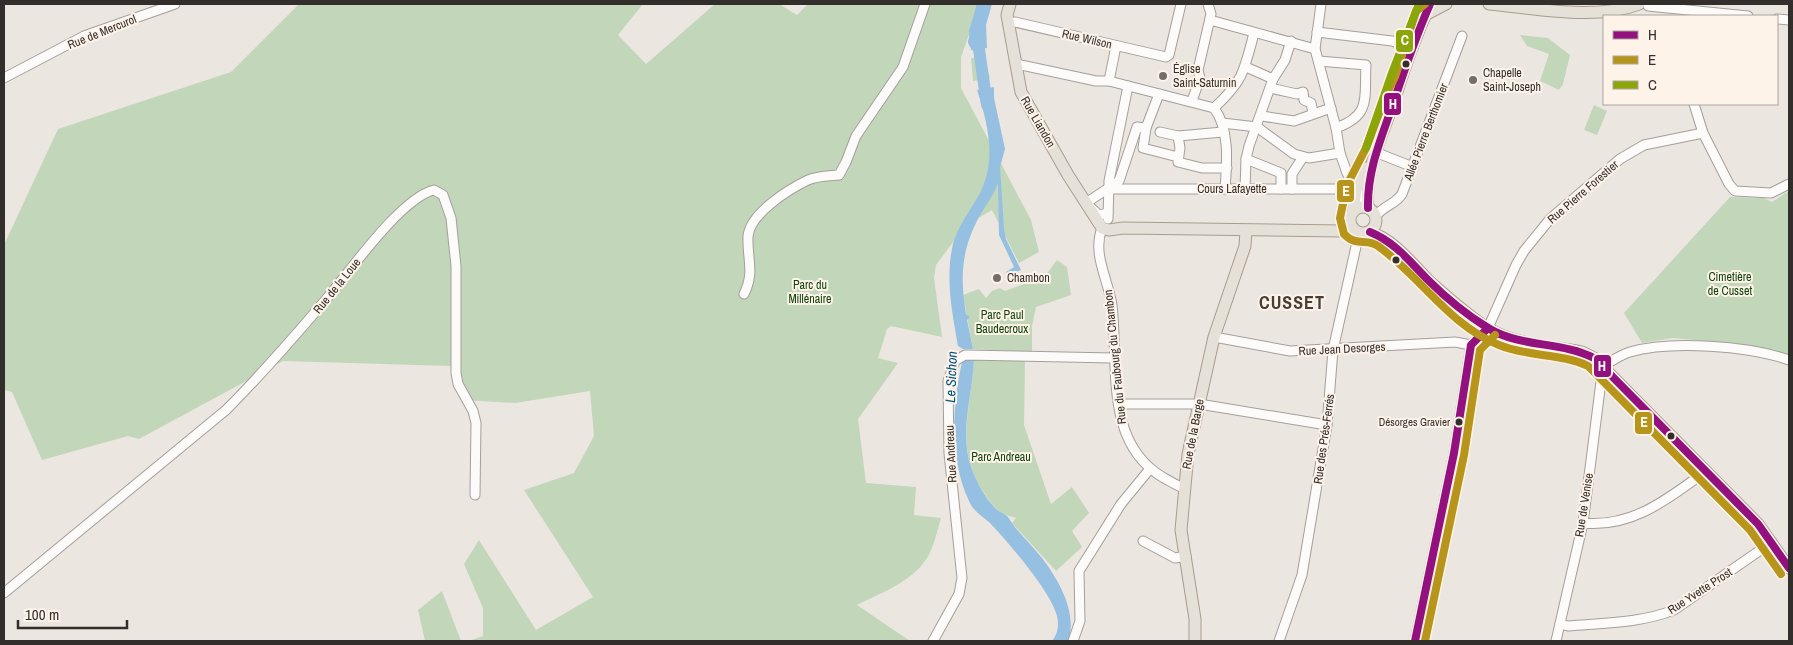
<svg xmlns="http://www.w3.org/2000/svg" width="1793" height="645" viewBox="0 0 1793 645" font-family="'Archivo Narrow',sans-serif">
<style>
.green{fill:#c2d6ba}
.water{fill:#96c0e1}
.lines{fill:none;stroke-linecap:round;stroke-linejoin:round}
.river{stroke:#96c0e1;stroke-width:12}
.minor-casing{stroke:#a39f9b;stroke-width:11}
.major-casing{stroke:#a89d8c;stroke-width:13}
.minor{stroke:#fcfbfa;stroke-width:9}
.major{stroke:#e6e1d8;stroke-width:11}
.bus-1-casing{stroke:#fef3e9;stroke-width:11}
.bus-2-casing{stroke:#fef3e9;stroke-width:11}
.bus-3-casing{stroke:#fef3e9;stroke-width:11}
.bus-1{stroke:#93117e;stroke-width:8}
.bus-2{stroke:#b7951a;stroke-width:8}
.bus-3{stroke:#8ca509;stroke-width:8}
.bus-dot{fill:#322e2b;stroke:#fef3e9;stroke-width:2}
.poi-dot{fill:#736e6b;stroke:#fef3e9;stroke-width:2}
.labels{text-anchor:middle;dominant-baseline:central;stroke-width:4;stroke-linejoin:round;paint-order:stroke}
.bus-label{font-size:11px;fill:#322e2b;stroke:#fef3e9;text-anchor:end}
.street-label{font-size:12px;fill:#322e2b;stroke:#fef3e9}
.poi-label{font-size:12px;fill:#322e2b;stroke:#fef3e9;text-anchor:start}
.park-label{font-size:12px;fill:#0e430a;stroke:#fef3e9}
.water-label{font-size:14px;font-style:italic;fill:#045481;stroke:#fef3e9}
.district-label{font-size:18px;font-weight:bold;letter-spacing:1px;fill:#473e36;stroke:#fef3e9}
.line-badge{stroke:#fef3e9;stroke-width:2}
.badge-label{font-size:14px;text-anchor:middle;font-weight:bold;fill:#fff}
</style>
<rect width="100%" height="100%" fill="#ece6e1"/>
<g class="green">
<path d="M 299,4 L 643,4 L 618,35 L 646,64 L 715,4 L 779,4 L 797,15 L 808,4 L 980,4 L 961,57 L 961,88 L 1031,220 L 1039,252 L 1019,263 L 992,210 L 965,226 L 936,265 L 934,278 L 942,337 L 891,326 L 887,329 L 878,358 L 898,363 L 858,419 L 866,483 L 916,487 L 914,515 L 941,518 C 937,531 934,547 927,558 C 912,582 881,593 857,605 L 910,641 L 469,641 L 483,636 L 483,608 L 464,564 L 479,540 L 536,630 L 593,597 L 524,490 L 574,473 L 594,436 L 590,391 L 515,403 L 464,400 L 454,384 L 451,366 L 283,361 L 139,439 L 128,436 L 42,460 L 12,392 L 4,390 L 4,245 L 58,129 L 231,72 Z"/>
<path d="M 1520,35 L 1548,38 L 1570,55 L 1563,84 L 1559,90 L 1540,81 L 1549,54 L 1527,46 Z"/>
<path d="M 984,56 L 990,78 L 973,81 L 971,58 Z"/>
<path d="M 1594,105 L 1607,111 L 1597,135 L 1584,130 Z"/>
<path d="M 1789,191 L 1789,355 L 1723,343 L 1673,338 L 1642,343 L 1624,313 L 1730,197 L 1764,198 L 1772,202 Z"/>
<path d="M 1057,260 L 1067,267 L 1071,295 L 1036,307 L 1032,326 L 1032,352 L 973,349 L 963,295 L 979,289 L 986,298 L 992,291 L 1000,288 L 1005,291 L 1045,276 Z"/>
<path d="M 974,358 L 1025,361 L 1024,425 L 1051,504 L 1072,487 L 1089,513 L 1072,531 L 1082,547 L 1056,571 L 1012,523 L 1016,518 C 1011,516 1006,516 1002,513 C 994,509 989,500 984,493 C 953,448 972,407 974,358 Z"/>
<path d="M 442,591 L 461,641 L 425,641 L 418,610 Z"/>
</g>
<g class="water">
<path d="M 977,4 L 992,4 L 986,25 L 987,48 L 971,50 L 969,31 Z"/>
<path d="M 994,87 L 994,98 L 1005,149 L 1000,167 L 1004,229 L 1006,239 L 1021,270 L 1008,275 L 1006,272 L 1014,267 L 999,235 L 998,183 C 994,195 985,206 979,217 C 961,251 960,277 966,314 L 970,317 L 967,320 L 973,349 L 963,349 L 958,346 C 952,312 945,278 953,244 C 958,227 967,215 976,200 C 998,165 989,127 977,90 Z"/>
<path d="M 963,358 L 974,358 C 973,394 959,431 971,467 C 976,481 985,498 996,509 C 999,512 1006,514 1008,517 C 1017,532 1031,544 1042,558 C 1059,580 1078,614 1068,641 L 1052,641 C 1058,634 1059,625 1057,616 C 1051,592 1008,542 990,523 C 982,516 973,511 969,501 C 949,459 952,403 963,358 Z"/>
</g>
<g class="lines">
<path class="river" d="M 983,4 L 974,42 L 979,49 L 987,105"/>
<defs>
<g id="minor">
<path d="M 1321,4 L 1315,49 L 1336,128 L 1340,153 L 1347,173 L 1367,208"/>
<path d="M 1648,6 L 1748,16"/>
<path d="M 1777,19 L 1789,20"/>
<path d="M 1210,20 L 1315,49"/>
<path d="M 1009,23 L 1015,22 L 1166,57 L 1169,55 L 1181,4"/>
<path d="M 1317,32 L 1392,41 L 1413,48"/>
<path d="M 1319,61 L 1366,65 C 1364,98 1372,115 1336,128"/>
<path d="M 1016,64 L 1096,81 L 1109,81 L 1214,108 C 1230,129 1227,163 1225,189"/>
<path d="M 1246,67 L 1273,79"/>
<path d="M 4,78 L 84,36 L 175,4"/>
<path d="M 1109,81 L 1116,46"/>
<path d="M 1270,88 L 1297,94 L 1303,92 L 1304,100 L 1311,103 L 1313,113"/>
<path d="M 1192,101 L 1200,78 L 1198,70 L 1211,14 L 1208,4"/>
<path d="M 1694,104 L 1703,133 L 1729,184 L 1735,191 L 1771,193 L 1789,184"/>
<path d="M 1214,108 C 1243,81 1244,72 1254,33"/>
<path d="M 1262,116 L 1294,121 L 1331,108"/>
<path d="M 1222,123 L 1257,127 L 1294,154 L 1309,158 L 1340,153"/>
<path d="M 1146,128 L 1143,148 L 1174,156"/>
<path d="M 1160,132 L 1178,136 L 1223,132"/>
<path d="M 1178,136 L 1180,148 L 1178,162 L 1202,168 L 1227,168"/>
<path d="M 1375,152 L 1413,167"/>
<path d="M 1246,159 L 1281,173 L 1281,189"/>
<path d="M 1109,189 L 1356,189"/>
<path d="M 1245,189 L 1246,159 L 1249,146 L 1273,79 L 1285,60 L 1291,41"/>
<path d="M 1292,189 L 1292,174 L 1303,157"/>
<path d="M 1108,213 L 1099,215 L 1086,203 L 1119,181 L 1137,127 L 1146,128 L 1159,94"/>
<path d="M 1376,216 C 1384,205 1395,205 1402,194 L 1462,36"/>
<path d="M 1108,219 L 1109,181 L 1128,86"/>
<path d="M 1102,228 C 1092,254 1108,279 1112,305 C 1119,364 1103,443 1164,478 C 1170,481 1177,486 1184,488"/>
<path d="M 744,294 C 755,272 747,259 748,237 C 749,214 789,189 808,180 C 817,176 829,176 839,175 L 846,162 L 856,136 L 903,67 L 925,4"/>
<path d="M 1214,337 L 1290,351 L 1455,342 L 1471,345"/>
<path d="M 1473,345 L 1502,336"/>
<path d="M 1120,404 L 1199,404 L 1327,425"/>
<path d="M 1583,523 C 1632,528 1668,499 1706,471"/>
<path d="M 1143,541 L 1175,558 L 1186,556"/>
<path d="M 4,593 L 226,410 C 262,374 295,336 328,297 C 351,270 401,198 434,190 L 443,195 L 451,218 L 456,266 L 456,373 L 458,384 L 473,411 L 476,423 L 475,495"/>
<path d="M 1560,624 L 1568,626 C 1603,623 1641,623 1674,610 L 1772,542"/>
<path d="M 933,641 L 959,594 L 962,578 L 949,453 L 948,381 L 955,361 L 965,355 L 1113,358"/>
<path d="M 1073,641 L 1080,621 L 1079,571 L 1121,504 L 1149,470"/>
<path d="M 1279,641 L 1302,575 L 1327,425 L 1333,350 L 1359,233"/>
<path d="M 1415,641 L 1454,453 L 1471,345 L 1488,328 L 1516,265 L 1524,251 L 1550,219 L 1620,159 L 1644,145 L 1703,133"/>
<path d="M 1556,641 L 1583,523 L 1603,366 C 1612,361 1620,355 1630,352 C 1671,340 1749,346 1789,360"/>
</g>
<g id="major">
<path d="M 1010,4 L 1007,15 L 1021,92 L 1068,175 L 1102,228 L 1109,230 L 1123,228 L 1343,231 L 1352,229"/>
<path d="M 1489,4 C 1535,8 1595,21 1639,4"/>
<path d="M 1425,15 L 1446,4"/>
<circle cx="1363" cy="220" r="13"/>
<path d="M 1368,208 C 1364,170 1382,136 1394,101 C 1404,68 1416,35 1430,4"/>
<path d="M 1353,211 L 1356,189 L 1366,168"/>
<path d="M 1370,232 C 1394,240 1411,263 1429,281 C 1447,297 1468,316 1489,329 C 1516,345 1552,346 1582,352 L 1594,358 L 1758,524 L 1789,568"/>
<path d="M 1195,641 L 1195,619 L 1181,530 L 1188,454 L 1214,337 L 1245,246 L 1246,231"/>
</g>
</defs>
<use href="#minor" class="minor-casing"/>
<use href="#major" class="major-casing"/>
<use href="#minor" class="minor"/>
<use href="#major" class="major"/>
<defs>
<g id="bus-1">
<path d="M 1368,208 C 1367,169 1382,137 1394,101 C 1405,68 1416,36 1430,4"/>
<path d="M 1370,232 C 1395,242 1410,262 1428,280 C 1446,298 1467,315 1488,328 C 1521,348 1561,341 1594,358 L 1758,524 L 1789,568"/>
<path d="M 1415,641 L 1454,453 L 1471,345 L 1488,328"/>
</g>
<g id="bus-2">
<path d="M 1425,4 L 1416,11 L 1395,77 L 1385,97 L 1366,148 L 1347,185 L 1340,218 L 1344,234 C 1356,247 1367,238 1378,246 C 1420,276 1450,326 1499,345 C 1527,357 1561,353 1588,366 L 1750,530 L 1781,574"/>
<path d="M 1425,641 L 1464,455 L 1480,350 L 1495,335"/>
</g>
<path id="bus-3" d="M 1366,148 L 1392,73 L 1419,4"/>
</defs>
<use href="#bus-1" class="bus-1-casing"/>
<use href="#bus-2" class="bus-2-casing"/>
<use href="#bus-3" class="bus-3-casing"/>
<use href="#bus-1" class="bus-1"/>
<use href="#bus-2" class="bus-2"/>
<use href="#bus-3" class="bus-3"/>
</g>
<g class="bus-dot">
<circle cx="1406" cy="64" r="4.5"/>
<circle cx="1396" cy="260" r="4.5"/>
<circle cx="1459" cy="422" r="4.5"/>
<circle cx="1671" cy="436" r="4.5"/>
</g>
<g class="poi-dot">
<circle cx="1163" cy="76" r="5"/>
<circle cx="1473" cy="80" r="5"/>
<circle cx="997" cy="278" r="5"/>
</g>
<g class="labels">
<g class="bus-label">
<text x="1450" y="422">Désorges Gravier</text>
</g>
<g class="street-label">
<text transform="translate(102 32) rotate(-22)">Rue de Mercurol</text>
<text transform="translate(1087 39) rotate(13)">Rue Wilson</text>
<text transform="translate(1038 122) rotate(60)">Rue Liandon</text>
<text transform="translate(1426 132) rotate(-69)">Allée Pierre Berthomier</text>
<text x="1232" y="189">Cours Lafayette</text>
<text transform="translate(1583 192) rotate(-41)">Rue Pierre Forestier</text>
<text transform="translate(337 286) rotate(-51)">Rue de la Loue</text>
<text transform="translate(1342 349) rotate(-3)">Rue Jean Desorges</text>
<text transform="translate(1115 357) rotate(-96)">Rue du Faubourg du Chambon</text>
<text transform="translate(1193 434) rotate(-79)">Rue de la Barge</text>
<text transform="translate(1324 439) rotate(-82)">Rue des Prés-Ferrés</text>
<text transform="translate(951 454) rotate(-93)">Rue Andreau</text>
<text transform="translate(1584 505) rotate(-81)">Rue de Venise</text>
<text transform="translate(1700 591) rotate(-33)">Rue Yvette Prost</text>
</g>
<g class="poi-label">
<text x="1173" y="69">Église<tspan x="1173" dy="14">Saint-Saturnin</tspan></text>
<text x="1483" y="73">Chapelle<tspan x="1483" dy="14">Saint-Joseph</tspan></text>
<text x="1007" y="278">Chambon</text>
</g>
<g class="park-label">
<text x="1730" y="277">Cimetière<tspan x="1730" dy="14">de Cusset</tspan></text>
<text x="810" y="285">Parc du<tspan x="810" dy="14">Millénaire</tspan></text>
<text x="1002" y="315">Parc Paul<tspan x="1002" dy="14">Baudecroux</tspan></text>
<text x="1001" y="457">Parc Andreau</text>
</g>
<g class="water-label">
<text transform="translate(951 377) rotate(-88)">Le Sichon</text>
</g>
<g class="district-label">
<text x="1292" y="302">CUSSET</text>
</g>
</g>
<g class="line-badge">
<rect x="1395" y="29" width="19" height="24" rx="5" fill="#8ca509"/>
<rect x="1383" y="92" width="19" height="24" rx="5" fill="#93117e"/>
<rect x="1336" y="179" width="19" height="24" rx="5" fill="#b7951a"/>
<rect x="1593" y="354" width="19" height="24" rx="5" fill="#93117e"/>
<rect x="1634" y="411" width="19" height="24" rx="5" fill="#b7951a"/>
</g>
<g class="badge-label">
<text x="1405" y="45">C</text>
<text x="1393" y="109">H</text>
<text x="1346" y="196">E</text>
<text x="1602" y="371">H</text>
<text x="1644" y="427">E</text>
</g>
<rect width="1793" height="645" fill="none" stroke="#322e2b" stroke-width="10"/>
<rect x="1603" y="15" width="175" height="90" fill="#fef3e9" stroke="#aca49d"/>
<rect x="1613" y="31" width="25" height="8" fill="#93117e" stroke="#aca49d"/>
<text x="1648" y="40" font-size="15" fill="#322e2b">H</text>
<rect x="1613" y="56" width="25" height="8" fill="#b7951a" stroke="#aca49d"/>
<text x="1648" y="65" font-size="15" fill="#322e2b">E</text>
<rect x="1613" y="81" width="25" height="8" fill="#8ca509" stroke="#aca49d"/>
<text x="1648" y="90" font-size="15" fill="#322e2b">C</text>
<path d="M18 620v8h109v-8" fill="none" stroke="#322e2b" stroke-width="2.5"/>
<text x="25" y="620" font-size="15" fill="#322e2b" stroke="#fef3e9" stroke-width="4" paint-order="stroke">100 m</text>
</svg>
